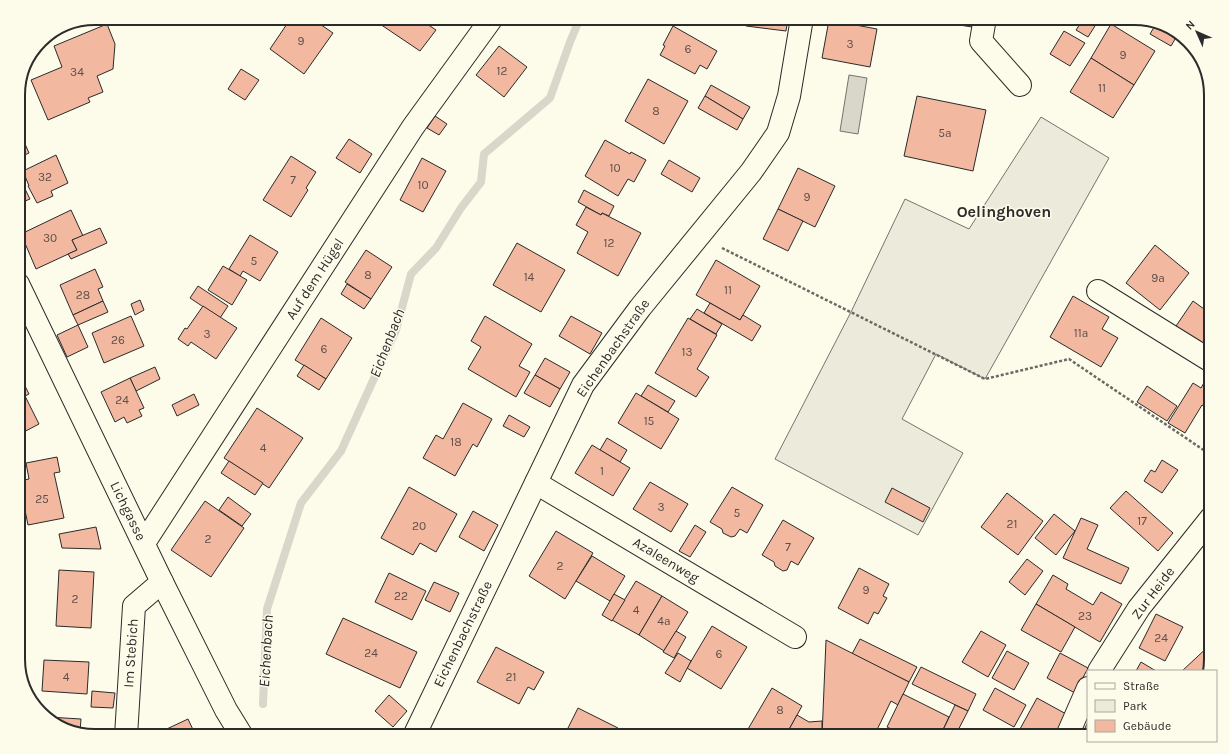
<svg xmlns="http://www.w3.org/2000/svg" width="1229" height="754" viewBox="0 0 1229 754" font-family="Karla,sans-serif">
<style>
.green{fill:#ecebdb;stroke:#74746e}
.water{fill:#d8d7c9;stroke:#74746e}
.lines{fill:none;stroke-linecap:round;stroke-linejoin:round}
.stream{stroke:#d8d7c9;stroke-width:8}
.building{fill:#f2b8a0;stroke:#2b2b2b}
.minor-casing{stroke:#2b2b2b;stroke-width:24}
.path{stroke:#6a6964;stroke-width:2.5;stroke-dasharray:3 2;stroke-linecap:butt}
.minor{stroke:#fdfbea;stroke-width:22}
.labels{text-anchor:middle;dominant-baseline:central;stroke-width:3;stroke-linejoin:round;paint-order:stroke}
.number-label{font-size:12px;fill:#5d4e48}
.street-label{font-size:14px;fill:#2b2b2b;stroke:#fdfbea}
.water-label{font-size:15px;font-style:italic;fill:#2b2b2b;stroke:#fdfbea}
.quarter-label{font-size:16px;font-weight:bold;fill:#2b2b2b;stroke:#fdfbea}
.rim{fill:none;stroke:#2b2b2b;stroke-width:2}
</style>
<rect width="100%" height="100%" fill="#fdfbea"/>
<path class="green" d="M 1041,117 L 1109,158 L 985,379 L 936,354 L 902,419 L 963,453 L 918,535 L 775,459 L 851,312 L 905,199 L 969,229 Z"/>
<path class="water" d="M 849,75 L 867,78 L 858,134 L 840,131 Z"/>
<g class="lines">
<path class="stream" d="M 263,704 L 267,609 L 301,503 L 341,451 L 396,330 L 411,274 L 436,248 L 461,208 L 481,182 L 484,154 L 550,98 L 570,42 L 580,18"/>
</g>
<g class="building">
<path d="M 291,18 L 311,18 L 333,33 L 304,74 L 270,49 Z"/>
<path d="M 380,18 L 430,18 L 427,24 L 436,30 L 420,51 L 377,22 Z"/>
<path d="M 748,18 L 788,18 L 786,31 L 746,26 Z"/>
<path d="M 914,18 L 973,18 L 972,27 Z"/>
<path d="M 1084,18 L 1100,18 L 1088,37 L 1076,30 Z"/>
<path d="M 829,20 L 877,29 L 870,67 L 822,58 Z"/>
<path d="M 107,24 L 115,44 L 113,69 L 97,76 L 103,92 L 88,98 L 90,102 L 48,120 L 31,80 L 62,67 L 54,46 Z"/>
<path d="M 1111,24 L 1155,51 L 1134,85 L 1091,58 Z"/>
<path d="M 1156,24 L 1172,28 L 1178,34 L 1171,46 L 1150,34 Z"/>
<path d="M 673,26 L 717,51 L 707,69 L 700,65 L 695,74 L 660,55 L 665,46 L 663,45 Z"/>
<path d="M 1064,31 L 1085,43 L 1070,66 L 1050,54 Z"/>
<path d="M 499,46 L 527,67 L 504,97 L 476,75 Z"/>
<path d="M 1091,58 L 1134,85 L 1113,118 L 1070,92 Z"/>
<path d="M 241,69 L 259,80 L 245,100 L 228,89 Z"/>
<path d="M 648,79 L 688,101 L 664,144 L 625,121 Z"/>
<path d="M 711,85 L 750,107 L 743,119 L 705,96 Z"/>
<path d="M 705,96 L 743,119 L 737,130 L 698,108 Z"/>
<path d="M 917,96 L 986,110 L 973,171 L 904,156 Z"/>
<path d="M 435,116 L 447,124 L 439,135 L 427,128 Z"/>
<path d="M 18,128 L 29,153 L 18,158 Z"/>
<path d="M 349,139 L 372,154 L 360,173 L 336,158 Z"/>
<path d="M 605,140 L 630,154 L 631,152 L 646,160 L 634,182 L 628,179 L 618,196 L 585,176 Z"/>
<path d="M 56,155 L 68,183 L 51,191 L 53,196 L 37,203 L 28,186 L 29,186 L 23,171 Z"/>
<path d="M 291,156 L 316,172 L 306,188 L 308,190 L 291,217 L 263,200 Z"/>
<path d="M 422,158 L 446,171 L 423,212 L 400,200 Z"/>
<path d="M 669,160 L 700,178 L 692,192 L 661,174 Z"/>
<path d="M 798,168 L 835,186 L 815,227 L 778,209 Z"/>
<path d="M 23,185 L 30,199 L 18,204 L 18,187 Z"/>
<path d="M 584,190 L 614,206 L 609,216 L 602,213 L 601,215 L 578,202 Z"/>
<path d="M 586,207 L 601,215 L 602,213 L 641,233 L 618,276 L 577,253 L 588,232 L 576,225 Z"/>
<path d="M 778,209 L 803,221 L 788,251 L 763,239 Z"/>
<path d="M 71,210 L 83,236 L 72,240 L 77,250 L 36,269 L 21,234 Z"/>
<path d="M 100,228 L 107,243 L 71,259 L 68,254 L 77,250 L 72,240 Z"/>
<path d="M 250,235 L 278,252 L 260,281 L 243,271 L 240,276 L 229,269 Z"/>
<path d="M 517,243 L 565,270 L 541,312 L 493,285 Z"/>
<path d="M 1155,245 L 1189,273 L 1160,310 L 1126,283 Z"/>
<path d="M 366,250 L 392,267 L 371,299 L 345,282 Z"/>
<path d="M 716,260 L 760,286 L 740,320 L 696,295 Z"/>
<path d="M 223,266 L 247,280 L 232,305 L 208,290 Z"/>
<path d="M 95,269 L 103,287 L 98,289 L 103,301 L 73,315 L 60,285 Z"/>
<path d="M 347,284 L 371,299 L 364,309 L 341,294 Z"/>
<path d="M 198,286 L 228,306 L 220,318 L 190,298 Z"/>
<path d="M 1073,296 L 1109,317 L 1102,329 L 1118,338 L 1101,367 L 1050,337 Z"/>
<path d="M 140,300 L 144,310 L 135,315 L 131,304 Z"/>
<path d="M 103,301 L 108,312 L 78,325 L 73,315 Z"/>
<path d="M 1193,301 L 1211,314 L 1211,354 L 1174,329 Z"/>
<path d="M 710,303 L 740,320 L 743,315 L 761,326 L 752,341 L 704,313 Z"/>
<path d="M 203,306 L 237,328 L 216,359 L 191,342 L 188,346 L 178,339 L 185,328 L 187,329 Z"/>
<path d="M 697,309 L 722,324 L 716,334 L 690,319 Z"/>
<path d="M 131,316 L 144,346 L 104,363 L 92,333 Z"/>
<path d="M 485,316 L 532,344 L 519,366 L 530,372 L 516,397 L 468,369 L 481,347 L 471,341 Z"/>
<path d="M 571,316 L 602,333 L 590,354 L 559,336 Z"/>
<path d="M 321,318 L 352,338 L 326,379 L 295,360 Z"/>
<path d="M 688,318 L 717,335 L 697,369 L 709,377 L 696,397 L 655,373 Z"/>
<path d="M 78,325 L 88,347 L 67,357 L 57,335 Z"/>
<path d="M 545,358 L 570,372 L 560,389 L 535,375 Z"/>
<path d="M 304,365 L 326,379 L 319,390 L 297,376 Z"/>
<path d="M 155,367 L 160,379 L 136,391 L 130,378 Z"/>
<path d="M 1209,374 L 1211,375 L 1211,410 L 1202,405 L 1185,433 L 1168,423 L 1193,383 L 1201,388 Z"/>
<path d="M 535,375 L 560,389 L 550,407 L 524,393 Z"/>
<path d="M 130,378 L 144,408 L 139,410 L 142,416 L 127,423 L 124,417 L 115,422 L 101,392 Z"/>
<path d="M 22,380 L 29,394 L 25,396 L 39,424 L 18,435 L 18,382 Z"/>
<path d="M 648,385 L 675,401 L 668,412 L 641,396 Z"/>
<path d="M 1147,386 L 1177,406 L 1167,421 L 1137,402 Z"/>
<path d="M 636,393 L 679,419 L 661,449 L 618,423 Z"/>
<path d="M 194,394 L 199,405 L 177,416 L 172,405 Z"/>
<path d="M 463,403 L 492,419 L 477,447 L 473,444 L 455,476 L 423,458 L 436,435 L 443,439 Z"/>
<path d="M 257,408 L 303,438 L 269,488 L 224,458 Z"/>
<path d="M 509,415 L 530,427 L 524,437 L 503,426 Z"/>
<path d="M 607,438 L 627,450 L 620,462 L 600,450 Z"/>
<path d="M 592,445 L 630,468 L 613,496 L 575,473 Z"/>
<path d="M 57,457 L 60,472 L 54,473 L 64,518 L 28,525 L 19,481 L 29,479 L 26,463 Z"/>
<path d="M 1162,460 L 1178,470 L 1162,493 L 1144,481 L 1151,470 L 1155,472 Z"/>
<path d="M 229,461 L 263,483 L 255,495 L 221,473 Z"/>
<path d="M 650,482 L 688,504 L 671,532 L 633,509 Z"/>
<path d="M 409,487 L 457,514 L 436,552 L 420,543 L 413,555 L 381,538 Z"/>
<path d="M 732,487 L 763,505 L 747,533 L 740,529 L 735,536 L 731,537 L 723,533 L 722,529 L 710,522 Z"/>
<path d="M 892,488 L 930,508 L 923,522 L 885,502 Z"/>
<path d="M 1126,491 L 1173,533 L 1158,551 L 1110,508 Z"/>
<path d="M 1007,493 L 1043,521 L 1018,555 L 981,527 Z"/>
<path d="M 228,497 L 251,514 L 242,526 L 219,510 Z"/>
<path d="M 205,501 L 244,528 L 211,577 L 171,550 Z"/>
<path d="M 473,511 L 498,525 L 484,551 L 459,537 Z"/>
<path d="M 1054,514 L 1075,531 L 1056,555 L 1035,538 Z"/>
<path d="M 1081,518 L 1098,525 L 1087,549 L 1129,568 L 1121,584 L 1063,558 Z"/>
<path d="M 783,520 L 814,538 L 798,565 L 791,561 L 787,570 L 783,571 L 775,566 L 774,562 L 762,555 Z"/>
<path d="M 695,525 L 706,532 L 690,557 L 679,551 Z"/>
<path d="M 96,527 L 101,549 L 62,548 L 59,534 Z"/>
<path d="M 556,531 L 593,553 L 565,599 L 529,576 Z"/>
<path d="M 592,556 L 625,576 L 610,601 L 576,581 Z"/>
<path d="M 1027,559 L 1043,571 L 1025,595 L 1009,582 Z"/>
<path d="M 859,568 L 889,584 L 883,596 L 887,598 L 878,614 L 874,612 L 868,624 L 838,608 Z"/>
<path d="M 59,570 L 94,572 L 91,628 L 56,626 Z"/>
<path d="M 389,573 L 426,591 L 412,620 L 375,602 Z"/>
<path d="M 1053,575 L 1068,584 L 1066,589 L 1093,605 L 1101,592 L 1122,604 L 1100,642 L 1036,604 Z"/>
<path d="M 636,581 L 662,596 L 639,635 L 612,620 Z"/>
<path d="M 434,582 L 459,593 L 450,612 L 425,600 Z"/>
<path d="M 614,594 L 625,600 L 612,621 L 602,615 Z"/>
<path d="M 662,596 L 688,612 L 664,651 L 639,635 Z"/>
<path d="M 1036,604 L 1075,627 L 1061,652 L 1021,630 Z"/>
<path d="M 1156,614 L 1183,627 L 1165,661 L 1139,648 Z"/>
<path d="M 343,618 L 417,652 L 400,688 L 326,654 Z"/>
<path d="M 712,626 L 747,647 L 721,689 L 687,668 Z"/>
<path d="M 676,631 L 686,637 L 674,658 L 663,652 Z"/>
<path d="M 981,631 L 1006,645 L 988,677 L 962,662 Z"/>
<path d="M 860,639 L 917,667 L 909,682 L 852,654 Z"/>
<path d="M 826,640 L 909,682 L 898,705 L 891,701 L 874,736 L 822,736 Z"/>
<path d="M 1211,644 L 1211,659 L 1208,671 L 1182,671 Z"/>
<path d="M 496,647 L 544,672 L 534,690 L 528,687 L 519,704 L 477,682 Z"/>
<path d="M 1007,651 L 1029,663 L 1014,690 L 992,678 Z"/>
<path d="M 678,653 L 691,661 L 680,682 L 665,673 Z"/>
<path d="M 1060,653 L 1088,668 L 1075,693 L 1047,678 Z"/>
<path d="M 44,660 L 89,662 L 87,694 L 42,691 Z"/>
<path d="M 1141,662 L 1156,671 L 1136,671 Z"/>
<path d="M 921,667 L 976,694 L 968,711 L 912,684 Z"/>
<path d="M 772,688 L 802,706 L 786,735 L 744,736 Z"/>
<path d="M 995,688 L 1026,705 L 1014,727 L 983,710 Z"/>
<path d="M 92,691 L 115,693 L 113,708 L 91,707 Z"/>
<path d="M 903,694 L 949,717 L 940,736 L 898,736 L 899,733 L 887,727 Z"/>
<path d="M 389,695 L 407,711 L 393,727 L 375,711 Z"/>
<path d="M 1037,698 L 1068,715 L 1057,736 L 1031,736 L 1020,729 Z"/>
<path d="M 955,705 L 968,711 L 955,736 L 943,730 Z"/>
<path d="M 578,708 L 618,728 L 614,736 L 564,736 Z"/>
<path d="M 797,715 L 809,722 L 822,721 L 822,736 L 786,735 Z"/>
<path d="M 48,717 L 81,719 L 80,732 L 57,726 Z"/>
<path d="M 188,719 L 196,736 L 155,736 L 154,735 Z"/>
<path d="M 1088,722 L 1088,736 L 1081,736 Z"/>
<path d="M 959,728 L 973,736 L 955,736 Z"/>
</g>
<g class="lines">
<defs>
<g id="minor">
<path d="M 985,18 L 981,41 L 1020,85"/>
<path d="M 18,284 L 162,582 L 226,710 L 242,736"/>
<path d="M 1098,291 L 1211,361"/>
<path d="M 536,483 L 795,637"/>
<path d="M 144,543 L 413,127 L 492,18"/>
<path d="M 1099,671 L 1139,608 L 1211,518"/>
<path d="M 126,736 L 134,606 L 162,582"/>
<path d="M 414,736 L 583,385 L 640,308 L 751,172 L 778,133 L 789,96 L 802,18"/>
<path d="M 1067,736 L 1088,688"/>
</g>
</defs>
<use href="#minor" class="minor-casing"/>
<path class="path" d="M 722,248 L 985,379 L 1069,359 L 1211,455"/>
<use href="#minor" class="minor"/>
</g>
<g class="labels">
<g class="number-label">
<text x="301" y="41">9</text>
<text x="850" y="44">3</text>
<text x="688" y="49">6</text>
<text x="1123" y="55">9</text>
<text x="502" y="71">12</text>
<text x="77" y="72">34</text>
<text x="1102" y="88">11</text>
<text x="656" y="111">8</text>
<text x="945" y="133">5a</text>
<text x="615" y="168">10</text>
<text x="45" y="177">32</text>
<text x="293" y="180">7</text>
<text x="423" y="185">10</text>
<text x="807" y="197">9</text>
<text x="50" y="238">30</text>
<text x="609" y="243">12</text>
<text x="254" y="261">5</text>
<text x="368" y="275">8</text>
<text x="529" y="277">14</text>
<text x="1158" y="278">9a</text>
<text x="728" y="290">11</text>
<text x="83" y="295">28</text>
<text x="1081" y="333">11a</text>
<text x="207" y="334">3</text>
<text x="118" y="340">26</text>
<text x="324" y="349">6</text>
<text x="687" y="352">13</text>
<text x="122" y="400">24</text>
<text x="649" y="421">15</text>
<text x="456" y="442">18</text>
<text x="263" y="448">4</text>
<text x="602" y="471">1</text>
<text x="42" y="499">25</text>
<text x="661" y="507">3</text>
<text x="737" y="513">5</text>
<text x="1142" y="521">17</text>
<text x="1012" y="524">21</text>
<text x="419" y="526">20</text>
<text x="208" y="539">2</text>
<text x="788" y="547">7</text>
<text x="560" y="566">2</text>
<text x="866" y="590">9</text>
<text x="401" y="596">22</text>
<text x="75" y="599">2</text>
<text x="636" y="610">4</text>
<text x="1085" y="616">23</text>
<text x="664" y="621">4a</text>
<text x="1161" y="638">24</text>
<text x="371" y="653">24</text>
<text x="719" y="654">6</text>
<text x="66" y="677">4</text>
<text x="511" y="677">21</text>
<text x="780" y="710">8</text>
</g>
<g class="street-label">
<text transform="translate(315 279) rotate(-57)">Auf dem Hügel</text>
<text transform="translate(613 348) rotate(-55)">Eichenbachstraße</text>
<text transform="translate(128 511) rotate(64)">Lichgasse</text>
<text transform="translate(666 560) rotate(31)">Azaleenweg</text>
<text transform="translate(1153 593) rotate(-53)">Zur Heide</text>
<text transform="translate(463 634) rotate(-64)">Eichenbachstraße</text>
<text transform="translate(131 653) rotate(-86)">Im Stebich</text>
</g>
<g class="water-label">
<text transform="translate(387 343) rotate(-69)">Eichenbach</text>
<text transform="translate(266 651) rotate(-87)">Eichenbach</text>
</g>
<g class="quarter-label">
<text x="1004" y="211">Oelinghoven</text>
</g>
</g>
<path d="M0 0H1229V754H0ZM95 25H1134A70 70 0 0 1 1204 95V659A70 70 0 0 1 1134 729H95A70 70 0 0 1 25 659V95A70 70 0 0 1 95 25Z" fill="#fdfbea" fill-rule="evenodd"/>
<path class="rim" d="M95 25H1134A70 70 0 0 1 1204 95V659A70 70 0 0 1 1134 729H95A70 70 0 0 1 25 659V95A70 70 0 0 1 95 25Z"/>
<rect x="1087" y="670" width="130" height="72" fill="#fdfbea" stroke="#a9a89e"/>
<rect x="1095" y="683" width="20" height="6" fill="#fdfbea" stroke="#a9a89e"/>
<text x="1123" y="690" font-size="12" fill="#2b2b2b">Straße</text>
<rect x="1095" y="700" width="20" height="12" fill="#ecebdb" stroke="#a9a89e"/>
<text x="1123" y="710" font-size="12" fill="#2b2b2b">Park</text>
<rect x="1095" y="720" width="20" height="12" fill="#f2b8a0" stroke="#a9a89e"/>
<text x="1123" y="730" font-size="12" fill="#2b2b2b">Gebäude</text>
<g transform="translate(1197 32) rotate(315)" stroke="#fdfbea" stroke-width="3" paint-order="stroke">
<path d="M0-3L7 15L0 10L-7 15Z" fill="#2b2b2b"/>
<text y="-6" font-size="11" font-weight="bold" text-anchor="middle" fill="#2b2b2b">N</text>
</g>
</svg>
